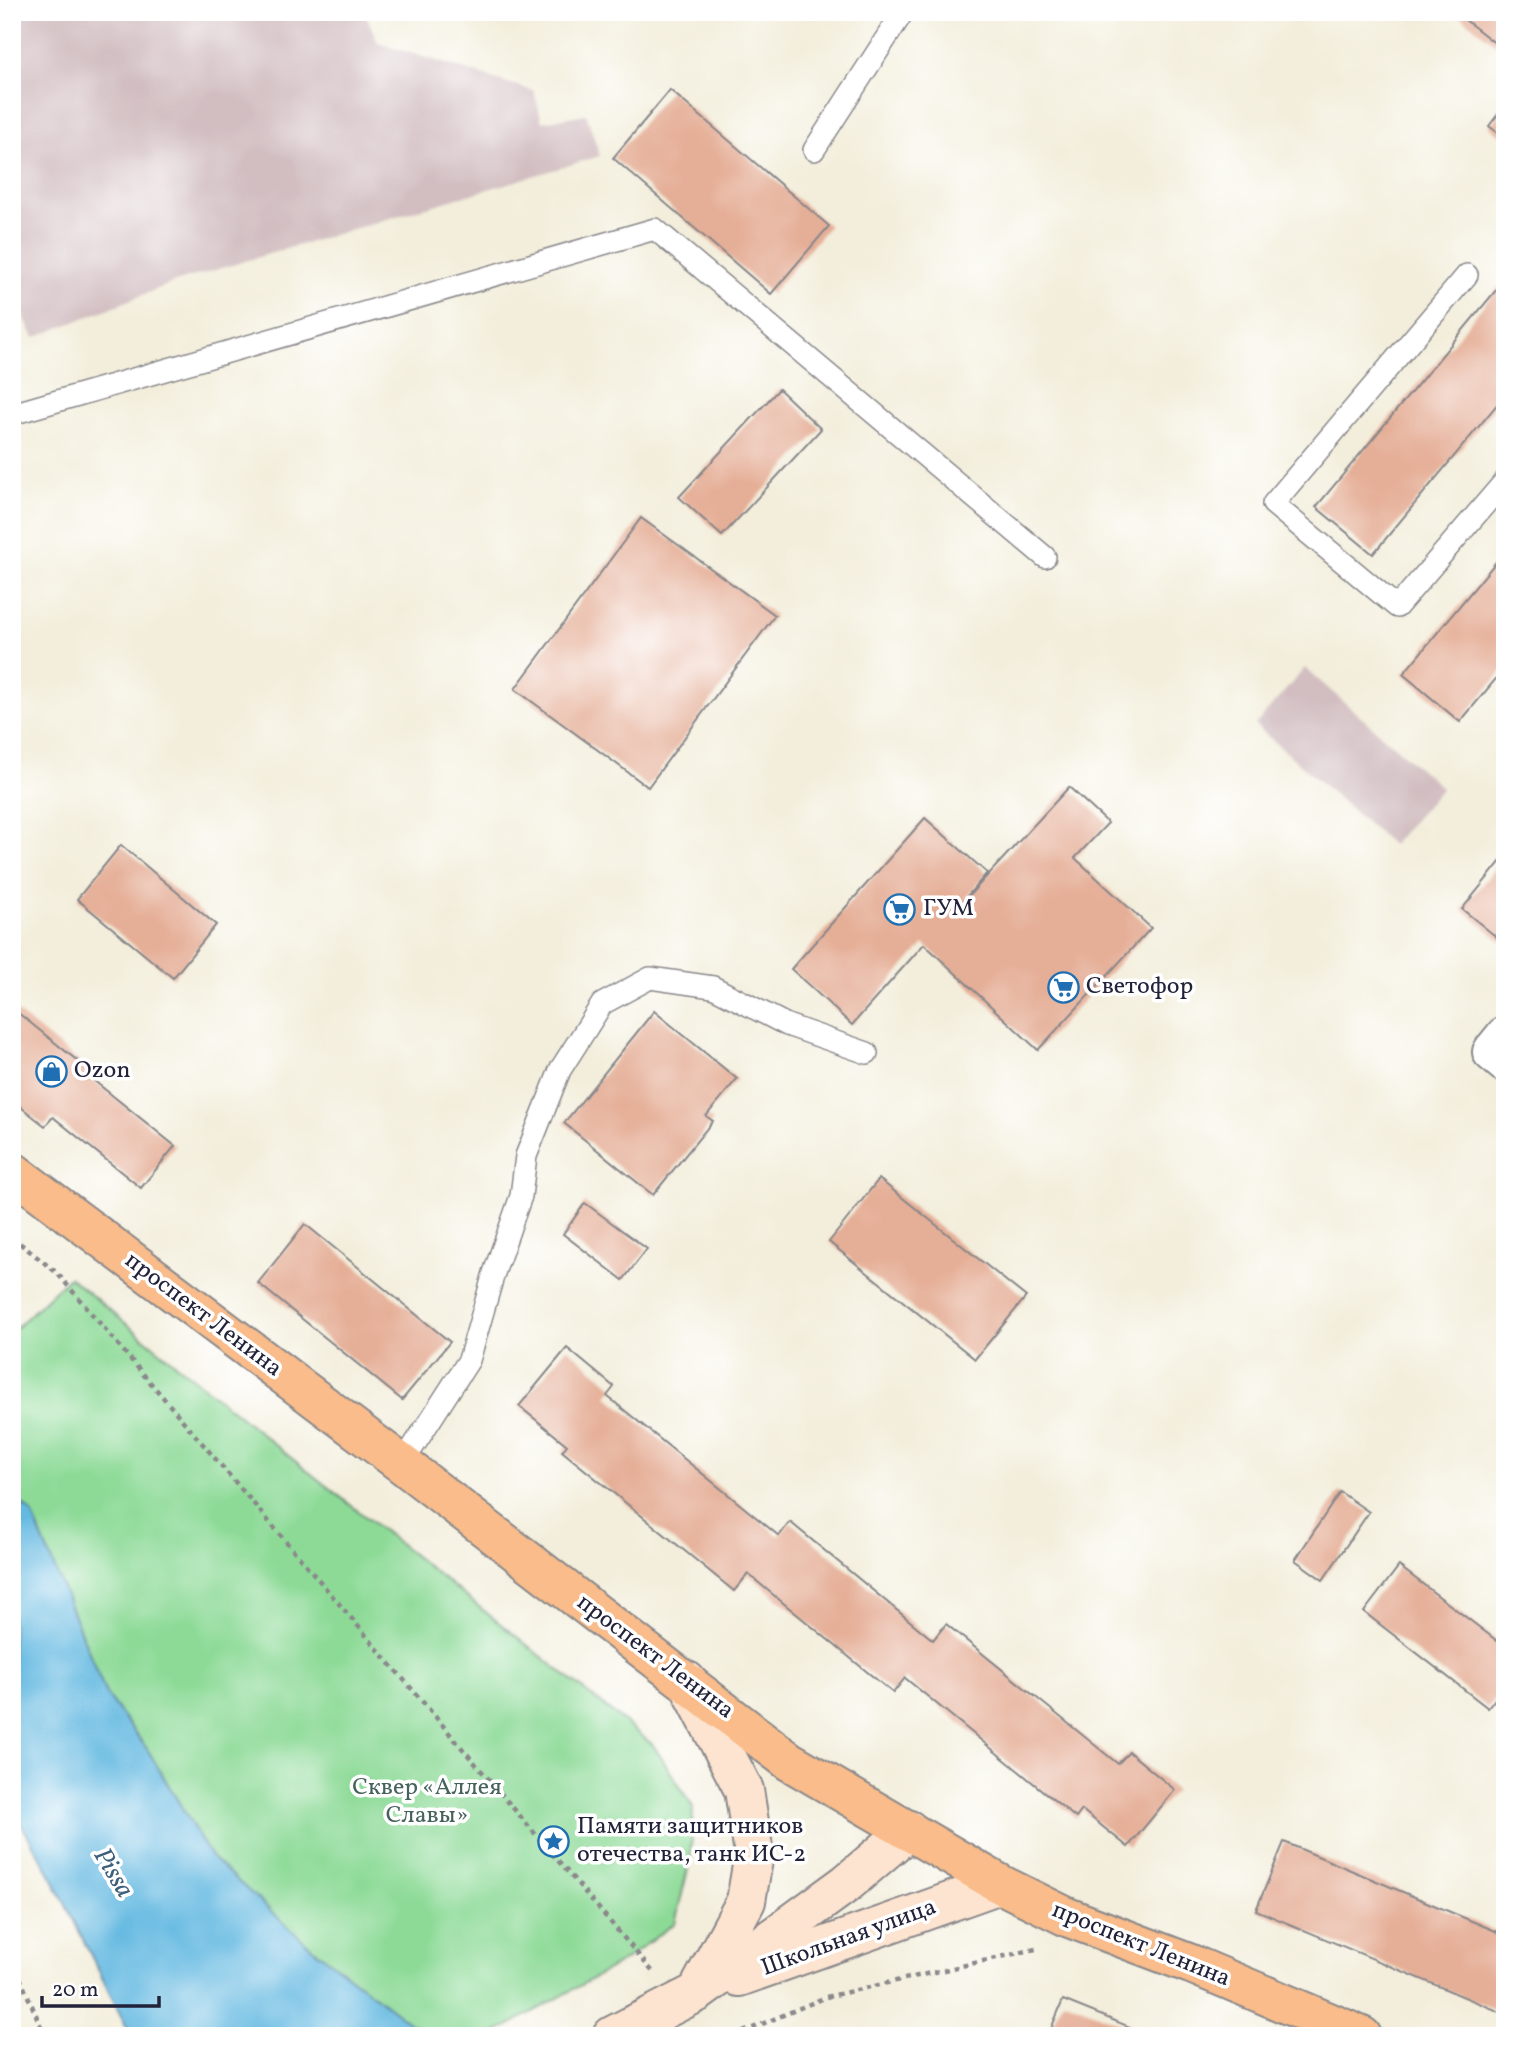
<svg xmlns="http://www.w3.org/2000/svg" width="1517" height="2048" viewBox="0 0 1517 2048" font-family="Vollkorn,serif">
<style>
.industrial{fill:#d2bec1}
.green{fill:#8dda97;stroke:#587e69;stroke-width:2}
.water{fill:#65b9e1;stroke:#446e8e;stroke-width:2}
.building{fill:#e5ae96}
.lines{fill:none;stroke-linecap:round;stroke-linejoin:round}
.lane-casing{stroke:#8a888b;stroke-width:24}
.street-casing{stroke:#8a888b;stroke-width:42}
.secondary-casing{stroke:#8a888b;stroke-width:42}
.primary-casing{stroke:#8a888b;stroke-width:42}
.path{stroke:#8a888b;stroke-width:4.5;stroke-dasharray:5 5;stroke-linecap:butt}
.lane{stroke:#fff;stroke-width:21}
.street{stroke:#fff;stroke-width:38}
.secondary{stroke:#fde4d0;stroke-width:38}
.primary{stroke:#f9bc8a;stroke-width:38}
.labels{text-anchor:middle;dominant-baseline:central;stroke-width:7;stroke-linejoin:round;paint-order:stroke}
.poi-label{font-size:24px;fill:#22223b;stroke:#fff;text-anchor:start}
.street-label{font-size:24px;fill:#22223b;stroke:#fff}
.park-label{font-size:24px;fill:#47625b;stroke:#fff}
.water-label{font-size:26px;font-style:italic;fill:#3d5e7d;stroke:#fff}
</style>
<rect width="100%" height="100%" fill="#fff"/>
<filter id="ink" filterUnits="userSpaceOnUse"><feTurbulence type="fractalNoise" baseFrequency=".0143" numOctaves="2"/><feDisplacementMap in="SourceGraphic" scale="14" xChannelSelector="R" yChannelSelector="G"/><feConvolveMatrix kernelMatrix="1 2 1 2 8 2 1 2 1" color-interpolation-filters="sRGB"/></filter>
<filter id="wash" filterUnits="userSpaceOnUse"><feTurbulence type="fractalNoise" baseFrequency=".00686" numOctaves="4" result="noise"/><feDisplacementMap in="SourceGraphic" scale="28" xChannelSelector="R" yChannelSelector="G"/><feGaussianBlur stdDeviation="1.57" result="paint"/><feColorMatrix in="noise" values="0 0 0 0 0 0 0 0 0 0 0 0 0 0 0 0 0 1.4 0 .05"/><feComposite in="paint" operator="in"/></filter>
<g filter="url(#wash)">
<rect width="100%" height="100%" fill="#f3eedb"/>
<g class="industrial">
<path d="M 12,12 L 365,12 L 378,43 L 534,91 L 542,122 L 586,114 L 600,156 L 178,281 L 34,338 L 12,291 Z"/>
<path d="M 1305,668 L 1442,788 L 1392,845 L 1255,725 Z"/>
</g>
<path class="green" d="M 69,1277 L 290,1457 L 653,1745 L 693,1807 L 691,1856 L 675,1923 L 624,1961 L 490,2036 L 426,2036 L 305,1942 L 211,1857 L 147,1749 L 106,1694 L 32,1513 L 12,1495 L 12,1332 Z"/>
<path class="water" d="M 12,1495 L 32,1513 L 106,1694 L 147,1749 L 211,1857 L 305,1942 L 427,2036 L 131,2036 L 53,1879 L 12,1808 Z"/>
<g id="blocks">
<g class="building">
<path d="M 1455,12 L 1505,12 L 1505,51 Z"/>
<path d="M 670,90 L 829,226 L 771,294 L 613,158 Z"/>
<path d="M 1505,105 L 1505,138 L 1489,126 Z"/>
<path d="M 1502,283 L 1505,286 L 1505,395 L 1373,554 L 1316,507 Z"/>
<path d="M 779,389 L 821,429 L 722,536 L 679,497 Z"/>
<path d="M 641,518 L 775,615 L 648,787 L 515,689 Z"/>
<path d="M 1505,551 L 1505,668 L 1460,722 L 1403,674 Z"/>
<path d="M 1069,787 L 1108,823 L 1075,858 L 1151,928 L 1038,1050 L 924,944 L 852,1025 L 791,969 L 925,818 L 987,873 L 953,913 Z"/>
<path d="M 121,845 L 216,925 L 173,978 L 77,899 Z"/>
<path d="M 1505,856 L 1505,944 L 1462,909 Z"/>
<path d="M 12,1008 L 90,1071 L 87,1075 L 175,1146 L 141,1188 L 53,1117 L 45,1126 L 12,1100 Z"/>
<path d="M 654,1011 L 737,1079 L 706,1116 L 713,1121 L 653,1195 L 564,1123 Z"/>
<path d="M 879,1179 L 1026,1297 L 975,1359 L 829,1242 Z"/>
<path d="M 585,1203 L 647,1249 L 623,1280 L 563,1234 Z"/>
<path d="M 305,1224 L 450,1342 L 402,1400 L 258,1283 Z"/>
<path d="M 567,1348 L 614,1387 L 607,1396 L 779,1536 L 790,1522 L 933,1640 L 946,1624 L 1118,1764 L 1129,1752 L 1175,1790 L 1128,1847 L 1082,1810 L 1076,1818 L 905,1678 L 893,1693 L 748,1574 L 734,1591 L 562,1451 L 567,1445 L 519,1406 Z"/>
<path d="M 1340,1492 L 1369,1512 L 1323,1580 L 1295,1560 Z"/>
<path d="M 1399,1566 L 1505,1647 L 1505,1686 L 1488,1708 L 1364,1612 Z"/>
<path d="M 1284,1842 L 1505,1935 L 1505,2014 L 1256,1910 Z"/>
<path d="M 1063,2000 L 1145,2033 L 1144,2036 L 1048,2036 Z"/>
</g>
</g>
</g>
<g filter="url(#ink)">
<use href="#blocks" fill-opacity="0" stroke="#8a888b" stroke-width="2"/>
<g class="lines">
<defs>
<g id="lane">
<path d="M 814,150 L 903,12"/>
<path d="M 1467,275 L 1273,504 L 1397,607 L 1505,481"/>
<path d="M 12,414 L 655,229 L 1045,557"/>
<path d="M 402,1464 L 469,1360 L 494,1273 L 521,1196 L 526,1156 L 560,1070 L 602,1004 L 650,978 L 713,987 L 787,1025 L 867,1053"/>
</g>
<path id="street" d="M 1505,1036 L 1492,1052 L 1505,1063"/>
<g id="secondary">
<path d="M 687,1681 L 744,1790 L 754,1854 L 746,1901 L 701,1985"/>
<path d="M 739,1977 L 1000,1884"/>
<path d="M 612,2036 L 698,1992 L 847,1883 L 909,1830"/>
</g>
<path id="primary" d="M 12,1171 L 402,1464 L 789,1761 L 1000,1884 L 1067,1917 L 1191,1964 L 1362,2036"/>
</defs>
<use href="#lane" class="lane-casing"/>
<use href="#street" class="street-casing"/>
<use href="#secondary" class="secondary-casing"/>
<use href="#primary" class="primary-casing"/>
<g class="path">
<path d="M 12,1237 L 57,1273 L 653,1972"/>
<path d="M 12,1959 L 45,2036"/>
<path d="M 734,2036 L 826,1997 L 1040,1948"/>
</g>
<use href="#lane" class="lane"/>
<use href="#street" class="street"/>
<use href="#secondary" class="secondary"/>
<use href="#primary" class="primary"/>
</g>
</g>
<defs>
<symbol id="supermarket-ring" viewBox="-11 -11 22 22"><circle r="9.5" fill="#fff" stroke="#1f6fb2" stroke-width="1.5"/><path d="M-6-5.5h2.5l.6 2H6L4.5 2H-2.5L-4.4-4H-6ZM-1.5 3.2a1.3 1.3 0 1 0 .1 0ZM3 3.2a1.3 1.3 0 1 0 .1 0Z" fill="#1f6fb2"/></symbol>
<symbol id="shop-ring" viewBox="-11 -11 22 22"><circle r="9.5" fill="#fff" stroke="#1f6fb2" stroke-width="1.5"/><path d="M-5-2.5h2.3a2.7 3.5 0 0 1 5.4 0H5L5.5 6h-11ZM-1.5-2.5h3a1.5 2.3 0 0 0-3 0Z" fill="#1f6fb2"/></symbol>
<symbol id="sight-ring" viewBox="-11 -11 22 22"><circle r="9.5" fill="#fff" stroke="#1f6fb2" stroke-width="1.5"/><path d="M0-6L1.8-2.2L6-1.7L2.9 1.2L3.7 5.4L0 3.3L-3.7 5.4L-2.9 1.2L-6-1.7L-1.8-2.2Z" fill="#1f6fb2"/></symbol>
</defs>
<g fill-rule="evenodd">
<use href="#supermarket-ring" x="882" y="892" width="35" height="35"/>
<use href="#supermarket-ring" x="1046" y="970" width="35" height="35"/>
<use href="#shop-ring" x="34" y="1054" width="35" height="35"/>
<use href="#sight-ring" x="536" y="1824" width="35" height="35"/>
</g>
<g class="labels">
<g class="poi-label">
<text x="923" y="909">ГУМ</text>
<text x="1086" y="987">Светофор</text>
<text x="74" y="1071">Ozon</text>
<text x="577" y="1827">Памяти защитников<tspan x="577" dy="28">отечества, танк ИС-2</tspan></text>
</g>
<g class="street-label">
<text transform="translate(203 1315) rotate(37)">проспект Ленина</text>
<text transform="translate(655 1657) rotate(37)">проспект Ленина</text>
<text transform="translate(849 1938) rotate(-20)">Школьная улица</text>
<text transform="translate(1141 1945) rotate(22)">проспект Ленина</text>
</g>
<g class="park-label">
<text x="427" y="1788">Сквер «Аллея<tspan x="427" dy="28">Славы»</tspan></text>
</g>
<g class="water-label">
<text transform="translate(113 1873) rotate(59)">Pissa</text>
</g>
</g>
<rect width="1517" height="2048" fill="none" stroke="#fff" stroke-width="42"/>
<path d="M42 1996v10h117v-10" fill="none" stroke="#22223b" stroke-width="3.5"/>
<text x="52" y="1996" font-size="21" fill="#22223b" stroke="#ffffff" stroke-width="5" paint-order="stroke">20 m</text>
</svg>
